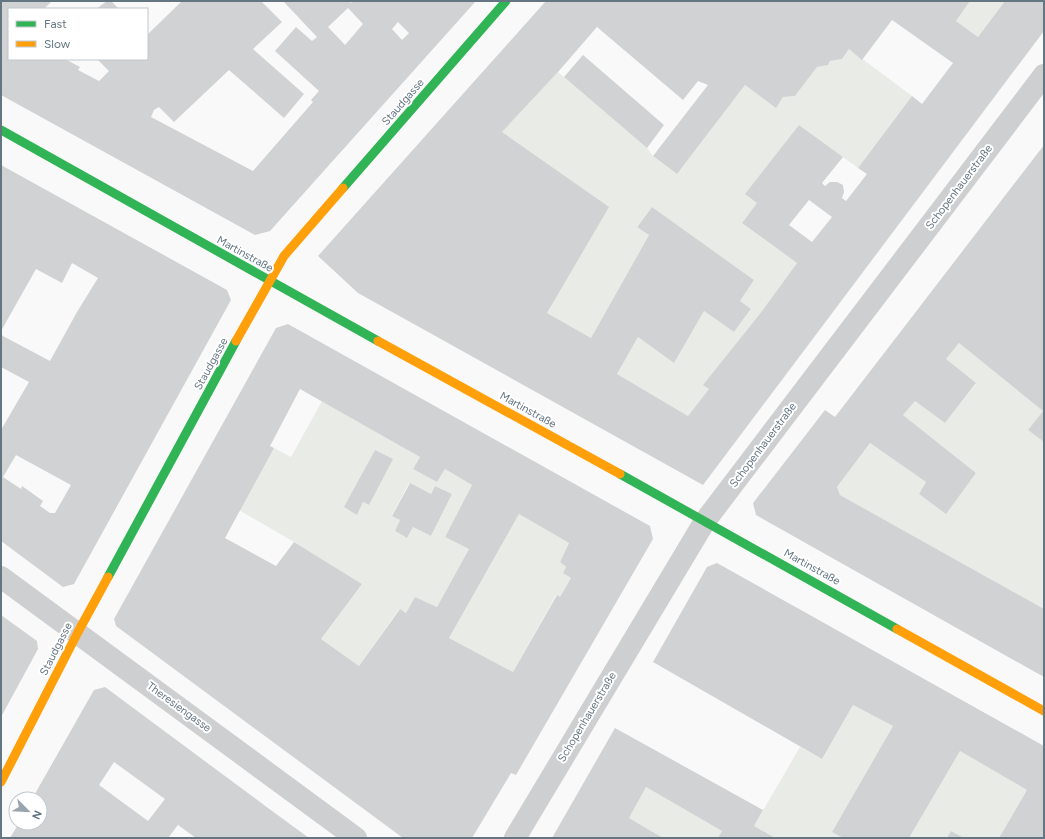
<svg xmlns="http://www.w3.org/2000/svg" width="1045" height="839" viewBox="0 0 1045 839" font-family="Figtree,sans-serif">
<style>
.green{fill:#e8ebe6;fill-rule:evenodd}
.building{fill:#d0d2d3;fill-rule:evenodd}
.lines{fill:none;stroke-linecap:round;stroke-linejoin:round}
.street{stroke:#cecfd0;stroke-width:22}
.fast{stroke:#30b455;stroke-width:9}
.slow{stroke:#ff9f0a;stroke-width:9}
.labels{text-anchor:middle;dominant-baseline:central;stroke-width:4;stroke-linejoin:round;paint-order:stroke}
.street-label{font-size:11px;fill:#657683;stroke:#fff}
</style>
<rect width="100%" height="100%" fill="#f9f9f9"/>
<g class="green">
<path d="M 970,1 L 1005,1 L 978,37 L 956,21 Z"/>
<path d="M 849,49 L 912,96 L 858,168 L 799,125 L 746,194 L 757,203 L 742,223 L 797,263 L 759,315 L 704,385 L 709,389 L 688,416 L 617,374 L 638,337 L 674,363 L 704,311 L 734,332 L 751,310 L 740,301 L 754,280 L 652,207 L 637,226 L 649,235 L 591,338 L 547,313 L 608,207 L 502,132 L 558,72 L 647,148 L 653,156 L 677,174 L 745,85 L 776,107 L 783,97 L 795,96 L 817,67 L 828,65 L 830,61 L 842,59 Z"/>
<path d="M 959,343 L 1043,411 L 1028,430 L 1044,442 L 1044,609 L 840,495 L 837,487 L 870,443 L 926,482 L 919,494 L 946,513 L 976,473 L 903,415 L 915,401 L 945,423 L 976,384 L 946,359 Z"/>
<path d="M 322,401 L 420,457 L 413,469 L 437,482 L 445,469 L 472,485 L 445,537 L 469,549 L 437,607 L 415,597 L 406,613 L 399,609 L 359,666 L 321,639 L 362,584 L 294,542 L 239,510 L 274,448 L 291,457 ZM 375,450 L 392,459 L 369,505 L 363,502 L 357,515 L 353,491 ZM 409,483 L 431,494 L 435,486 L 452,494 L 431,536 L 413,527 L 407,538 L 395,531 L 400,520 L 392,515 Z"/>
<path d="M 519,514 L 569,543 L 560,562 L 566,567 L 563,573 L 571,578 L 560,597 L 556,595 L 513,672 L 449,638 Z"/>
<path d="M 853,705 L 893,726 L 832,832 L 843,838 L 775,838 L 754,826 L 800,747 L 822,759 Z"/>
<path d="M 960,751 L 1027,790 L 999,838 L 964,838 L 951,831 L 947,838 L 909,838 Z"/>
<path d="M 646,787 L 722,831 L 718,838 L 663,838 L 629,818 Z"/>
</g>
<g class="building">
<path d="M 1,1 L 52,1 L 44,9 L 9,9 L 9,59 L 65,59 L 80,67 L 78,70 L 99,81 L 109,71 L 97,59 L 147,59 L 147,35 L 182,1 L 261,1 L 282,22 L 253,49 L 304,94 L 284,118 L 229,70 L 174,122 L 159,107 L 154,110 L 151,117 L 253,171 L 313,102 L 311,100 L 319,91 L 275,51 L 296,27 L 312,41 L 317,37 L 283,1 L 349,1 L 351,3 L 353,1 L 476,1 L 270,231 L 255,235 L 1,95 ZM 348,8 L 363,24 L 345,45 L 328,27 ZM 398,22 L 409,33 L 402,40 L 392,29 Z"/>
<path d="M 107,1 L 111,1 L 119,9 L 96,9 Z"/>
<path d="M 546,1 L 970,1 L 956,21 L 978,37 L 1005,1 L 1044,1 L 1044,31 L 703,485 L 358,293 L 318,256 ZM 892,20 L 953,63 L 922,104 L 912,96 L 858,168 L 867,174 L 846,201 L 842,198 L 844,192 L 843,185 L 837,182 L 830,182 L 825,186 L 822,183 L 843,157 L 799,125 L 745,194 L 757,203 L 742,223 L 797,263 L 759,315 L 703,385 L 709,389 L 688,416 L 617,374 L 638,337 L 674,363 L 704,311 L 734,332 L 751,309 L 740,301 L 754,280 L 652,207 L 637,227 L 649,235 L 591,338 L 547,313 L 609,207 L 502,132 L 558,72 L 597,27 L 683,100 L 698,81 L 708,85 L 653,156 L 677,174 L 745,85 L 776,108 L 783,97 L 795,96 L 817,67 L 828,65 L 830,61 L 842,59 L 849,49 L 862,60 ZM 809,200 L 832,217 L 812,242 L 789,225 Z"/>
<path d="M 583,55 L 664,125 L 647,148 L 564,77 Z"/>
<path d="M 1044,145 L 1044,442 L 1028,430 L 1043,411 L 959,343 L 946,359 L 976,383 L 945,423 L 915,401 L 903,415 L 976,473 L 946,514 L 919,494 L 926,482 L 870,443 L 837,487 L 840,495 L 1044,609 L 1044,677 L 756,515 L 753,503 L 825,410 L 835,417 Z"/>
<path d="M 1,165 L 227,290 L 231,300 L 74,584 L 63,587 L 1,541 L 1,430 L 29,382 L 1,367 L 1,335 L 50,361 L 77,312 L 98,278 L 72,263 L 62,283 L 36,269 L 1,331 ZM 16,455 L 71,485 L 55,513 L 50,513 L 40,506 L 43,501 L 22,486 L 21,489 L 3,477 Z"/>
<path d="M 288,324 L 650,526 L 653,539 L 516,775 L 511,773 L 472,838 L 403,838 L 116,626 L 114,619 L 276,328 ZM 300,389 L 420,457 L 413,469 L 437,482 L 445,469 L 472,485 L 445,537 L 469,549 L 437,607 L 415,597 L 406,613 L 400,609 L 359,666 L 321,639 L 362,584 L 294,542 L 276,566 L 225,538 L 274,448 L 270,446 ZM 519,514 L 569,543 L 560,562 L 566,567 L 563,573 L 571,578 L 560,597 L 557,595 L 513,672 L 449,638 Z"/>
<path d="M 375,450 L 393,459 L 369,505 L 363,502 L 357,515 L 344,507 Z"/>
<path d="M 410,483 L 431,494 L 435,486 L 452,494 L 431,536 L 413,527 L 407,538 L 395,531 L 400,520 L 392,516 Z"/>
<path d="M 717,563 L 1044,746 L 1044,838 L 999,838 L 1027,790 L 960,751 L 909,838 L 843,838 L 832,832 L 893,726 L 853,705 L 822,759 L 653,662 L 707,567 Z"/>
<path d="M 1,615 L 37,641 L 38,649 L 1,717 Z"/>
<path d="M 105,687 L 268,808 L 309,838 L 196,838 L 178,825 L 168,838 L 10,838 L 19,823 L 40,823 L 40,799 L 32,799 L 94,690 ZM 114,762 L 165,799 L 148,821 L 99,785 Z"/>
<path d="M 615,728 L 763,810 L 754,826 L 775,838 L 718,838 L 722,831 L 646,787 L 629,818 L 663,838 L 552,838 Z"/>
<path d="M 951,831 L 964,838 L 947,838 Z"/>
</g>
<g class="lines">
<g class="street">
<path d="M 1,577 L 356,838"/>
<path d="M 515,838 L 705,521 L 1044,75"/>
</g>
<g class="fast">
<path d="M 1,130 L 378,341"/>
<path d="M 343,188 L 506,1"/>
<path d="M 620,474 L 897,629"/>
<path d="M 108,577 L 236,341"/>
</g>
<g class="slow">
<path d="M 236,341 L 284,256 L 343,188"/>
<path d="M 378,341 L 620,474"/>
<path d="M 897,629 L 1044,711"/>
<path d="M 1,782 L 78,632 L 108,577"/>
</g>
</g>
<g class="labels">
<g class="street-label">
<text transform="translate(403 102) rotate(-49)">Staudgasse</text>
<text transform="translate(959 187) rotate(-53)">Schopenhauerstraße</text>
<text transform="translate(245 254) rotate(29)">Martinstraße</text>
<text transform="translate(211 364) rotate(-61)">Staudgasse</text>
<text transform="translate(528 410) rotate(29)">Martinstraße</text>
<text transform="translate(763 445) rotate(-53)">Schopenhauerstraße</text>
<text transform="translate(812 567) rotate(29)">Martinstraße</text>
<text transform="translate(56 649) rotate(-63)">Staudgasse</text>
<text transform="translate(179 707) rotate(36)">Theresiengasse</text>
<text transform="translate(587 717) rotate(-59)">Schopenhauerstraße</text>
</g>
</g>
<rect width="1045" height="839" fill="none" stroke="#657683" stroke-width="4"/>
<rect x="8" y="8" width="140" height="52" fill="#ffffff" stroke="#c1c8cd"/>
<rect x="16" y="21" width="20" height="6" fill="#30b455" stroke="#c1c8cd"/>
<text x="44" y="28" font-size="12" fill="#657683">Fast</text>
<rect x="16" y="41" width="20" height="6" fill="#ff9f0a" stroke="#c1c8cd"/>
<text x="44" y="48" font-size="12" fill="#657683">Slow</text>
<g transform="translate(28 811) rotate(114)"><circle r="19" fill="#ffffff" stroke="#c1c8cd"/>
<path d="M0-3L7 15L0 10L-7 15Z" fill="#99a4ac"/>
<text y="-6" font-size="11" font-weight="bold" text-anchor="middle" fill="#657683">N</text>
</g>
</svg>
